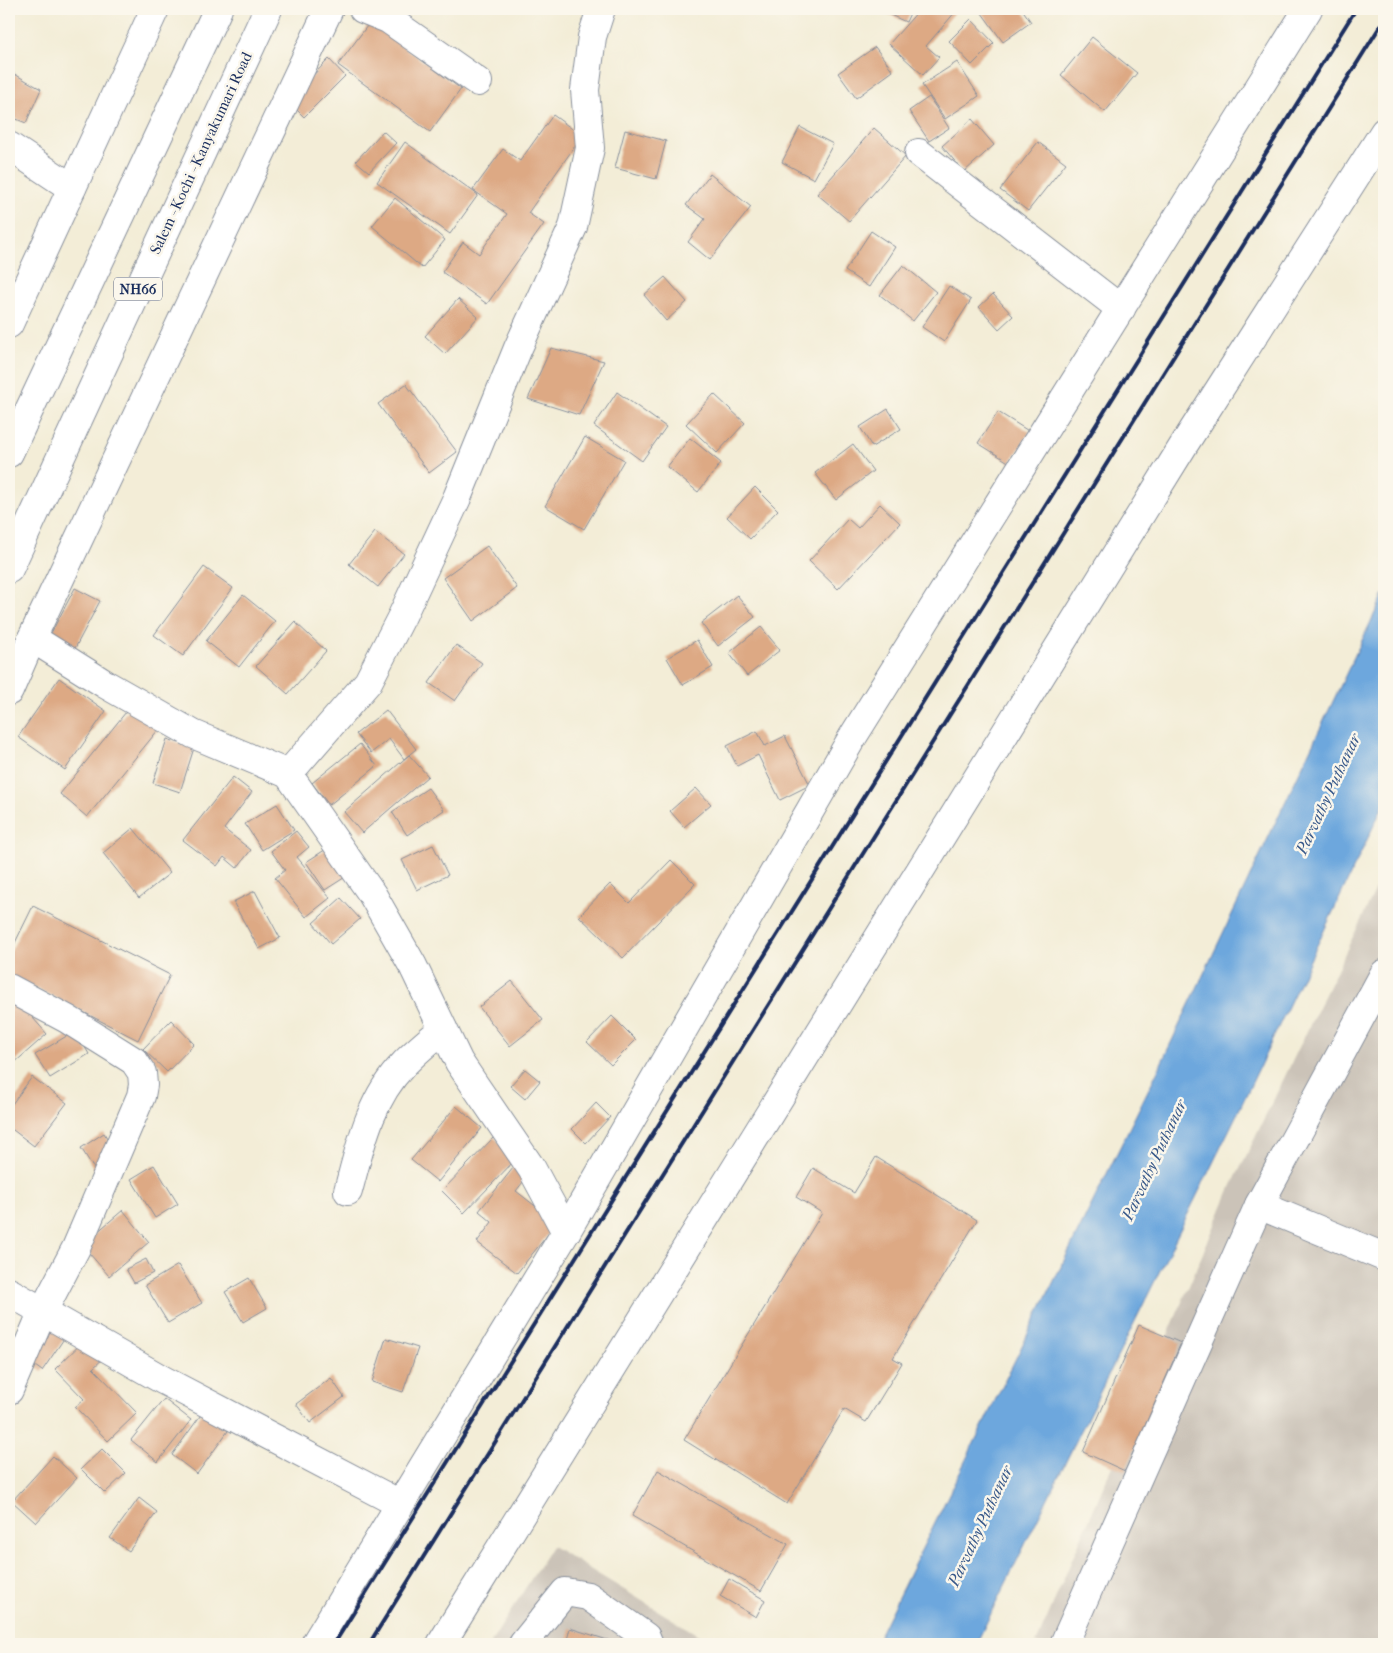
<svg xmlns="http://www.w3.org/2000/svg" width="1393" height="1653" viewBox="0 0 1393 1653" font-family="'IM FELL French Canon',serif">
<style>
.industrial{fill:#cbc3b8}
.water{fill:#6da7dd;stroke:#446b9e}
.building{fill:#dda984}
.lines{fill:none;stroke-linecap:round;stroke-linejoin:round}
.minor-casing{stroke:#878e9a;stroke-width:30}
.major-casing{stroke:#878e9a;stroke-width:30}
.highway-casing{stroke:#878e9a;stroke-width:30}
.minor{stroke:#fff;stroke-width:28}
.major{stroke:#fff;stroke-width:28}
.highway{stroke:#fff;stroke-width:28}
.rail{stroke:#1b2f5e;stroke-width:4}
.labels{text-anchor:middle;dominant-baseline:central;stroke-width:5;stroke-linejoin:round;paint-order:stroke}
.shield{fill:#fbf7ec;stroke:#5e6b89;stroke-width:1}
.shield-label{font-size:14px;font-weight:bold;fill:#1b2f5e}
.street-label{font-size:15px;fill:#1b2f5e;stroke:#fbf7ec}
.water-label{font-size:16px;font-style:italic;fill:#38598a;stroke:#fbf7ec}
</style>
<rect width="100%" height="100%" fill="#fbf7ec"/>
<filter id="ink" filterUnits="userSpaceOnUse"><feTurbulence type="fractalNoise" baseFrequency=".02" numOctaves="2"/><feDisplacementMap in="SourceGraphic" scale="10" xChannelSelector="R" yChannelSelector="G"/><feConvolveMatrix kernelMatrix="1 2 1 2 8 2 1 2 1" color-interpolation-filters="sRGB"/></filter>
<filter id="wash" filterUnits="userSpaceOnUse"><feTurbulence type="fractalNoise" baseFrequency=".0096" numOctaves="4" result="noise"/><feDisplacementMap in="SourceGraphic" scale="20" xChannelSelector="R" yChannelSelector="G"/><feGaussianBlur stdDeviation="1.12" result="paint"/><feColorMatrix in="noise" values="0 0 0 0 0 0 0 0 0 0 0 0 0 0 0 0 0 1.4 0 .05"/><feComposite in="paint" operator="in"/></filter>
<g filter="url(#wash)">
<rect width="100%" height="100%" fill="#f3edd7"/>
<g class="industrial">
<path d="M 1384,873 L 1384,1644 L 1036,1644 L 1232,1185 Z"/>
<path d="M 552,1546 L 713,1644 L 490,1644 Z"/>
</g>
<path class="water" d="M 1384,594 L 1384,804 L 1240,1108 L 976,1644 L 875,1644 L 1159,1068 Z"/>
<g id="blocks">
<g class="building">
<path d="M 890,9 L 912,9 L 906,22 L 888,14 Z"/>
<path d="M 920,9 L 957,10 L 926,46 L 939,57 L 923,75 L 889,44 Z"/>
<path d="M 979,9 L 1022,9 L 1031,22 L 1003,42 Z"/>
<path d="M 971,19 L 994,43 L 972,65 L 949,41 Z"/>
<path d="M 370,22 L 461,89 L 430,132 L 338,65 Z"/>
<path d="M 1092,37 L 1137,73 L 1105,112 L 1061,75 Z"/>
<path d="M 875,47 L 893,71 L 856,98 L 838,73 Z"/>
<path d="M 329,59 L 345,76 L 304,117 L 288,101 Z"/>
<path d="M 957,62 L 979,96 L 945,119 L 922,85 Z"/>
<path d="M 9,71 L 41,89 L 26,123 L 9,116 Z"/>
<path d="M 929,97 L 949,128 L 929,141 L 909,111 Z"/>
<path d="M 553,115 L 582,136 L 528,213 L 544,224 L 487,304 L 442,272 L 463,242 L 479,254 L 507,214 L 473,190 L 503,149 L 520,161 Z"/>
<path d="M 972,119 L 994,145 L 964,172 L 942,146 Z"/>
<path d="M 800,127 L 833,144 L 814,179 L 782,162 Z"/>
<path d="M 874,128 L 906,156 L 849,221 L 817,194 Z"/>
<path d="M 625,130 L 666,141 L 656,179 L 615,168 Z"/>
<path d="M 383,131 L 396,143 L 369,172 L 356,161 Z"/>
<path d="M 405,142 L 478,195 L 450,234 L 377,182 Z"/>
<path d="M 1038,142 L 1066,163 L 1028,211 L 1000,190 Z"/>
<path d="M 710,174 L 751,207 L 710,260 L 688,242 L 705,219 L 686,205 Z"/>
<path d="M 395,198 L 445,240 L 422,268 L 372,226 Z"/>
<path d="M 871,231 L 895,247 L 869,287 L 845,271 Z"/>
<path d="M 903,265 L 936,292 L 913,321 L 880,295 Z"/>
<path d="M 665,277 L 687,302 L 666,321 L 644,295 Z"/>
<path d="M 949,286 L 971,300 L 944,342 L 922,327 Z"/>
<path d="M 993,294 L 1013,316 L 999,329 L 979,307 Z"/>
<path d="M 458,299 L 478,317 L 445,354 L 425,336 Z"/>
<path d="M 551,348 L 604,361 L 579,415 L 528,399 Z"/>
<path d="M 406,384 L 457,452 L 429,473 L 378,404 Z"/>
<path d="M 617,392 L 666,427 L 642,461 L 594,426 Z"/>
<path d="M 714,394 L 745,423 L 717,453 L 686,424 Z"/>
<path d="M 888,409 L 901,429 L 872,447 L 860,427 Z"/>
<path d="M 998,412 L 1030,432 L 1010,463 L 978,443 Z"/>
<path d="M 585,437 L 624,460 L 584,529 L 545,506 Z"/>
<path d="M 690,438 L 721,463 L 698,492 L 667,467 Z"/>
<path d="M 853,444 L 873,471 L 836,500 L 815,473 Z"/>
<path d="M 755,487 L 778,510 L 750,539 L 727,517 Z"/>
<path d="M 880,504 L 900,523 L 838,589 L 809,561 L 848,519 L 858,528 Z"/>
<path d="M 375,532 L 404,554 L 378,587 L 349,564 Z"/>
<path d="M 487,546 L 517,588 L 473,621 L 443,578 Z"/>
<path d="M 204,567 L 233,588 L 183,656 L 154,635 Z"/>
<path d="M 75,588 L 100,601 L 74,650 L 49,637 Z"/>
<path d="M 243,595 L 275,621 L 239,667 L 206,641 Z"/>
<path d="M 737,595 L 755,617 L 718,646 L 701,623 Z"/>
<path d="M 295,622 L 326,651 L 288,694 L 256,666 Z"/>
<path d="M 761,627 L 780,650 L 747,676 L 729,653 Z"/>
<path d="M 697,640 L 713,667 L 683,685 L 667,658 Z"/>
<path d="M 456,645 L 482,663 L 455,701 L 429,683 Z"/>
<path d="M 59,678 L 106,711 L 65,770 L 18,737 Z"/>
<path d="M 130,707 L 158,730 L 87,817 L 60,794 Z"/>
<path d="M 386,710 L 416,749 L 404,759 L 389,739 L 371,753 L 356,734 Z"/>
<path d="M 757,731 L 765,746 L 785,736 L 810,785 L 780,800 L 758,755 L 737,766 L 727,746 Z"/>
<path d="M 167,739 L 194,748 L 180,792 L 153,783 Z"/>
<path d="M 360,744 L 377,766 L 329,805 L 312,783 Z"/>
<path d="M 409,755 L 428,776 L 362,833 L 344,812 Z"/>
<path d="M 233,777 L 252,792 L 224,829 L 251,850 L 237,868 L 224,857 L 217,866 L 183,840 Z"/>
<path d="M 428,788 L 444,810 L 407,835 L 392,812 Z"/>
<path d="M 696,788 L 711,804 L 684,827 L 670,811 Z"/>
<path d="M 277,804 L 294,830 L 262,850 L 245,824 Z"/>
<path d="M 133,828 L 170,873 L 139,898 L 103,853 Z"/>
<path d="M 296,831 L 309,847 L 297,857 L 330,898 L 306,917 L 275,878 L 285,870 L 271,851 Z"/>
<path d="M 433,845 L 448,875 L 417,890 L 402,860 Z"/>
<path d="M 331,846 L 350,874 L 325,890 L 306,862 Z"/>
<path d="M 671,860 L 695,884 L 623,958 L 579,916 L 610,884 L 629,903 Z"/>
<path d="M 255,891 L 280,938 L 259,949 L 233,902 Z"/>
<path d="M 341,898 L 360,919 L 331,944 L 313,923 Z"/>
<path d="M 33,906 L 170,975 L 138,1040 L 9,974 L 9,955 Z"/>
<path d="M 512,981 L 543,1020 L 510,1046 L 479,1007 Z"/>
<path d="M 10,992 L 47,1034 L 13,1064 L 9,1059 Z"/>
<path d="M 612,1016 L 636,1040 L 611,1065 L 587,1042 Z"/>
<path d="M 171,1020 L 194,1044 L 167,1072 L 143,1049 Z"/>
<path d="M 75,1031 L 89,1054 L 50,1078 L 35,1055 Z"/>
<path d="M 525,1069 L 540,1081 L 525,1099 L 510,1086 Z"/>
<path d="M 32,1077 L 67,1103 L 34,1146 L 9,1127 L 9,1108 Z"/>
<path d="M 596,1103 L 610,1117 L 586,1143 L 572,1129 Z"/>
<path d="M 456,1106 L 482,1128 L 438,1182 L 411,1160 Z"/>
<path d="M 104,1133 L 121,1161 L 98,1175 L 81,1148 Z"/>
<path d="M 494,1137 L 516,1159 L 464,1213 L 442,1191 Z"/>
<path d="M 876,1157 L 977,1220 L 893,1358 L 902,1363 L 866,1422 L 844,1409 L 787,1504 L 684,1440 L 822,1213 L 796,1197 L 813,1168 L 854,1193 Z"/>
<path d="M 517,1163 L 530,1173 L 516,1191 L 557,1223 L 517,1273 L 477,1242 L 492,1222 L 479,1211 Z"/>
<path d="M 154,1165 L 178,1204 L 155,1218 L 131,1179 Z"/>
<path d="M 123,1210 L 149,1242 L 109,1276 L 82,1245 Z"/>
<path d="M 146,1259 L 153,1273 L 134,1283 L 126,1269 Z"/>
<path d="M 178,1265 L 202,1303 L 168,1323 L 145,1285 Z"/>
<path d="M 249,1278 L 267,1308 L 243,1322 L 225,1292 Z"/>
<path d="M 41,1301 L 74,1324 L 42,1371 L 10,1348 Z"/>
<path d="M 1139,1325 L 1181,1343 L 1125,1471 L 1083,1452 Z"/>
<path d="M 99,1326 L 118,1345 L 93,1368 L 137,1413 L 108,1441 L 75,1407 L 84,1399 L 55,1369 Z"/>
<path d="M 386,1338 L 418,1348 L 403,1392 L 372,1382 Z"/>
<path d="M 331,1378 L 344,1397 L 310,1423 L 296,1404 Z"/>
<path d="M 164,1399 L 191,1420 L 158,1462 L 131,1440 Z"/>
<path d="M 203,1412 L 228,1431 L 197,1474 L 172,1455 Z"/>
<path d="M 102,1449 L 126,1473 L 105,1493 L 81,1469 Z"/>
<path d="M 53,1456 L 77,1478 L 36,1523 L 12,1501 Z"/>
<path d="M 658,1470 L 788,1544 L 761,1591 L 632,1516 Z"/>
<path d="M 139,1498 L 157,1512 L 129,1551 L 110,1538 Z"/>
<path d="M 729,1579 L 765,1600 L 756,1617 L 720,1596 Z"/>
<path d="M 570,1628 L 620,1644 L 566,1644 Z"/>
</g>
</g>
</g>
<g filter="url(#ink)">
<use href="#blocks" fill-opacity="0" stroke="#878e9a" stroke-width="1"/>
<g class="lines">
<defs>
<g id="minor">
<path d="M 363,9 L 388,19 L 478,82"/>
<path d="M 9,146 L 72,188"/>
<path d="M 919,153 L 1121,309"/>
<path d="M 9,324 L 155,9"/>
<path d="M 32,638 L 105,684 L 193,734 L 288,774 L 372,894 L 413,966 L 459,1062 L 532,1169 L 566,1232"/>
<path d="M 9,691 L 32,638 L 329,9"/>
<path d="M 288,774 L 368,682 L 402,616 L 457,498 L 518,348 L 573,227 L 590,148 L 585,90 L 592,37 L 601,9"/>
<path d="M 9,988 L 67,1019 L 134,1061 L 142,1073 L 143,1085 L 141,1096 L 76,1248 L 43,1311 L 9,1390"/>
<path d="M 348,1191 C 360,1147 370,1099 403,1065 C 415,1052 429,1041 443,1029"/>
<path d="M 1259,1205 L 1384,1257"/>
<path d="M 9,1292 L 163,1380 L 400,1504"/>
<path d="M 315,1644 L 566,1232 L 852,738 L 1308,9"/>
<path d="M 523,1644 L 565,1592 L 588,1596 L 646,1637 L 649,1644"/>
<path d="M 1064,1644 L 1259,1205 L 1384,974"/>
</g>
<path id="major" d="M 441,1644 L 1185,443 L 1384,132"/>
<g id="highway">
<path d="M 9,453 L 218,9"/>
<path d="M 9,569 L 268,9"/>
</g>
</defs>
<use href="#minor" class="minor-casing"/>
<use href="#major" class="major-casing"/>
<use href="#highway" class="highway-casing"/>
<use href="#minor" class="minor"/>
<use href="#major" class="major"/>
<use href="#highway" class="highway"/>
<g class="rail">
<path d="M 334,1644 L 1356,9"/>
<path d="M 369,1644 L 1384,20"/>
</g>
</g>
</g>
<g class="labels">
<rect class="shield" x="114" y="277.5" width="48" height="23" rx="4"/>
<g class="shield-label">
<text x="138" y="289">NH66</text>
</g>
<g class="street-label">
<text transform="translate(201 153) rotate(-65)">Salem - Kochi - Kanyakumari Road</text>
</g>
<g class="water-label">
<text transform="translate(1328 794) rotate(-65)">Parvathy Puthanar</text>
<text transform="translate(1154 1160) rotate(-65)">Parvathy Puthanar</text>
<text transform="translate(980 1526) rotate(-65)">Parvathy Puthanar</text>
</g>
</g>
<rect width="1393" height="1653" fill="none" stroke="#fbf7ec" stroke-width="30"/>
</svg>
